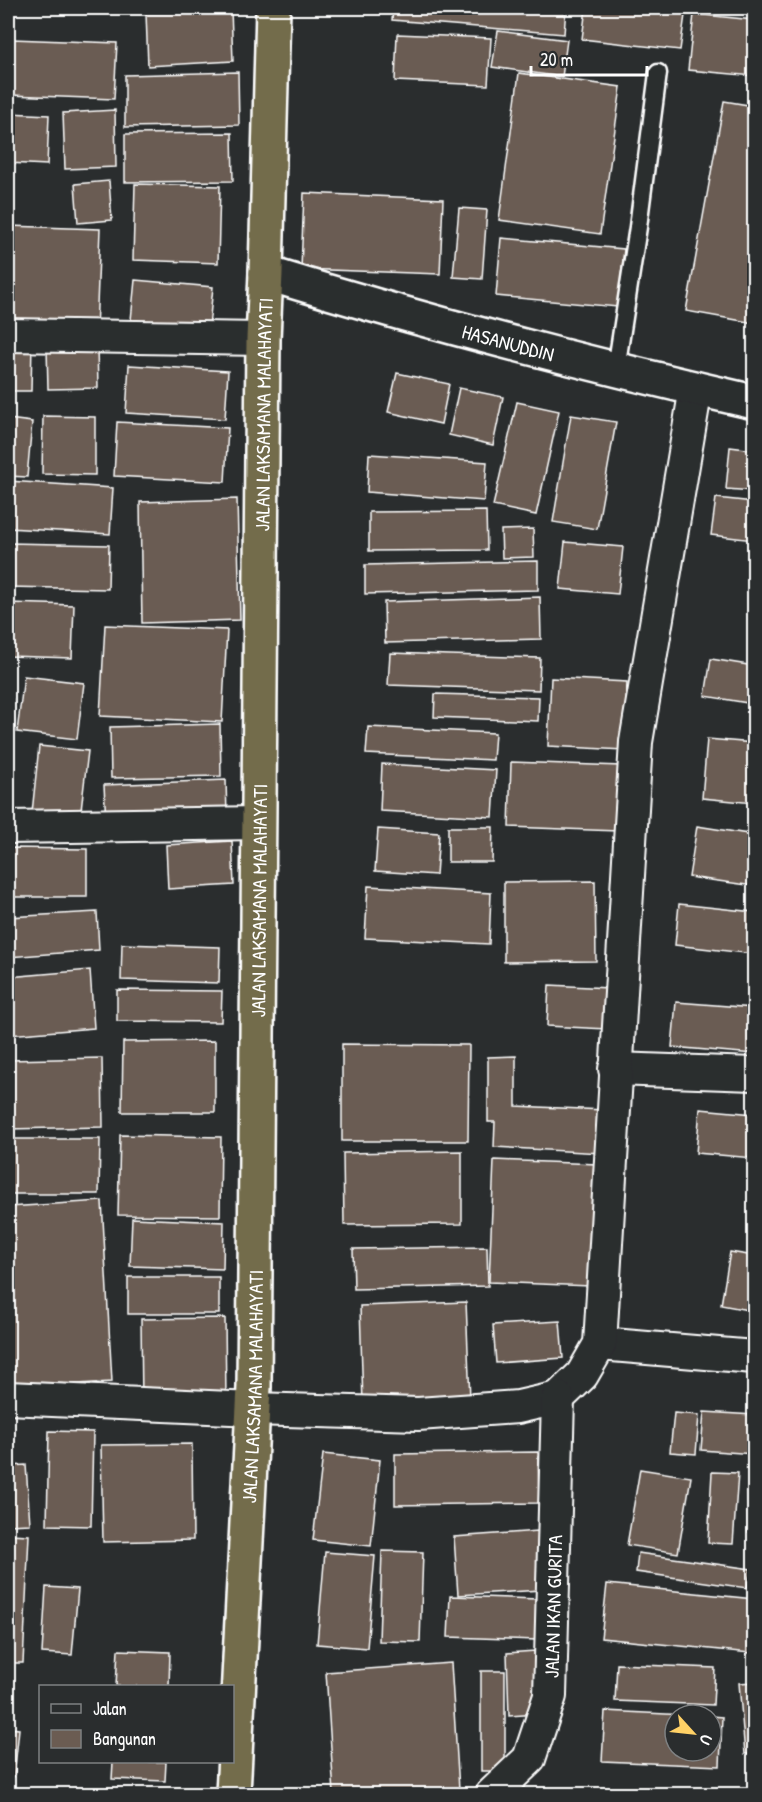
<svg xmlns="http://www.w3.org/2000/svg" width="762" height="1802" viewBox="0 0 762 1802" font-family="'Patrick Hand',sans-serif">
<style>
.building{fill:#6b5c52;stroke:#fff;stroke-width:1.5}
.lines{fill:none;stroke-linecap:round;stroke-linejoin:round}
.service-casing{stroke:#fff;stroke-width:21}
.minor-casing{stroke:#fff;stroke-width:36}
.tertiary-casing{stroke:#fff;stroke-width:38}
.trunk-casing{stroke:#fff;stroke-width:38}
.service{stroke:#2a2d2e;stroke-width:16}
.minor{stroke:#2a2d2e;stroke-width:32}
.tertiary{stroke:#2a2d2e;stroke-width:33}
.trunk{stroke:#736c4b;stroke-width:33}
.labels{text-anchor:middle;dominant-baseline:central;stroke-width:4.5;stroke-linejoin:round;paint-order:stroke}
.street-label{font-size:20px;fill:#fff;stroke:#2a2d2e}
</style>
<rect width="100%" height="100%" fill="#2a2d2e"/>
<filter id="ink" filterUnits="userSpaceOnUse"><feTurbulence type="fractalNoise" baseFrequency=".0167" numOctaves="2"/><feDisplacementMap in="SourceGraphic" scale="12" xChannelSelector="R" yChannelSelector="G"/><feConvolveMatrix kernelMatrix="1 2 1 2 8 2 1 2 1" color-interpolation-filters="sRGB"/></filter>
<g filter="url(#ink)">
<g class="building">
<path d="M 393,8 L 566,8 L 564,34 L 392,20 Z"/>
<path d="M 586,8 L 686,8 L 680,50 L 582,39 Z"/>
<path d="M 231,10 L 233,61 L 148,66 L 146,13 Z"/>
<path d="M 694,14 L 754,20 L 754,76 L 688,70 Z"/>
<path d="M 498,31 L 567,40 L 562,77 L 492,67 Z"/>
<path d="M 397,34 L 491,38 L 488,85 L 395,81 Z"/>
<path d="M 12,39 L 117,43 L 114,99 L 10,95 Z"/>
<path d="M 238,72 L 239,125 L 125,127 L 125,75 Z"/>
<path d="M 519,73 L 621,87 L 600,234 L 499,220 Z"/>
<path d="M 724,101 L 754,106 L 754,323 L 686,311 Z"/>
<path d="M 115,110 L 116,167 L 65,169 L 63,113 Z"/>
<path d="M 8,113 L 49,115 L 47,165 L 8,163 Z"/>
<path d="M 232,133 L 233,181 L 125,182 L 125,134 Z"/>
<path d="M 109,181 L 112,220 L 78,223 L 75,184 Z"/>
<path d="M 135,184 L 220,186 L 218,263 L 133,260 Z"/>
<path d="M 304,193 L 443,199 L 440,274 L 301,269 Z"/>
<path d="M 459,208 L 487,210 L 482,279 L 453,277 Z"/>
<path d="M 8,226 L 100,229 L 96,331 L 8,327 Z"/>
<path d="M 501,238 L 624,249 L 618,307 L 496,296 Z"/>
<path d="M 135,280 L 213,287 L 209,326 L 131,320 Z"/>
<path d="M 8,341 L 32,341 L 31,391 L 8,391 Z"/>
<path d="M 97,346 L 98,388 L 48,389 L 47,347 Z"/>
<path d="M 129,365 L 228,371 L 225,419 L 126,413 Z"/>
<path d="M 397,373 L 449,384 L 441,424 L 388,412 Z"/>
<path d="M 459,388 L 503,397 L 493,445 L 449,435 Z"/>
<path d="M 517,402 L 559,411 L 536,515 L 493,506 Z"/>
<path d="M 571,415 L 616,422 L 597,529 L 553,522 Z"/>
<path d="M 43,416 L 95,417 L 95,475 L 42,474 Z"/>
<path d="M 8,419 L 32,422 L 27,477 L 8,476 Z"/>
<path d="M 117,422 L 228,428 L 225,482 L 114,476 Z"/>
<path d="M 730,447 L 754,450 L 754,491 L 726,489 Z"/>
<path d="M 369,454 L 487,462 L 484,501 L 367,492 Z"/>
<path d="M 8,481 L 113,488 L 110,534 L 8,528 Z"/>
<path d="M 716,498 L 754,502 L 754,540 L 711,535 Z"/>
<path d="M 237,499 L 240,620 L 142,623 L 140,502 Z"/>
<path d="M 486,511 L 487,550 L 369,551 L 369,512 Z"/>
<path d="M 533,529 L 534,557 L 502,558 L 501,530 Z"/>
<path d="M 565,542 L 623,547 L 618,594 L 560,589 Z"/>
<path d="M 8,543 L 109,545 L 108,589 L 8,587 Z"/>
<path d="M 538,561 L 538,590 L 365,594 L 365,565 Z"/>
<path d="M 540,597 L 541,639 L 385,643 L 384,602 Z"/>
<path d="M 8,603 L 74,605 L 72,658 L 8,656 Z"/>
<path d="M 105,625 L 227,630 L 222,722 L 100,716 Z"/>
<path d="M 390,653 L 540,658 L 539,690 L 388,685 Z"/>
<path d="M 711,659 L 754,666 L 754,704 L 705,696 Z"/>
<path d="M 24,676 L 84,683 L 77,739 L 17,732 Z"/>
<path d="M 551,678 L 627,682 L 624,750 L 548,746 Z"/>
<path d="M 435,694 L 539,697 L 538,721 L 434,717 Z"/>
<path d="M 8,698 L 12,699 L 8,762 Z"/>
<path d="M 220,724 L 221,776 L 111,778 L 110,727 Z"/>
<path d="M 368,727 L 495,733 L 493,760 L 366,754 Z"/>
<path d="M 707,739 L 754,743 L 754,803 L 702,798 Z"/>
<path d="M 39,746 L 88,751 L 80,819 L 32,813 Z"/>
<path d="M 511,762 L 621,766 L 618,831 L 509,827 Z"/>
<path d="M 382,764 L 496,770 L 493,817 L 380,811 Z"/>
<path d="M 226,780 L 227,817 L 106,822 L 104,785 Z"/>
<path d="M 697,826 L 754,835 L 754,886 L 689,877 Z"/>
<path d="M 448,827 L 493,827 L 492,862 L 448,862 Z"/>
<path d="M 378,829 L 439,833 L 436,875 L 375,871 Z"/>
<path d="M 232,841 L 234,885 L 168,889 L 166,845 Z"/>
<path d="M 8,848 L 87,849 L 87,897 L 8,897 Z"/>
<path d="M 595,881 L 596,961 L 504,962 L 504,882 Z"/>
<path d="M 368,886 L 491,893 L 489,944 L 365,938 Z"/>
<path d="M 679,904 L 754,912 L 754,954 L 675,945 Z"/>
<path d="M 97,912 L 99,950 L 8,957 L 8,917 Z"/>
<path d="M 122,944 L 220,947 L 219,983 L 121,980 Z"/>
<path d="M 90,970 L 94,1028 L 8,1035 L 8,977 Z"/>
<path d="M 549,985 L 609,988 L 607,1029 L 547,1026 Z"/>
<path d="M 117,990 L 222,991 L 221,1022 L 117,1021 Z"/>
<path d="M 676,1002 L 754,1008 L 754,1054 L 672,1047 Z"/>
<path d="M 215,1041 L 215,1112 L 122,1112 L 123,1042 Z"/>
<path d="M 342,1044 L 469,1045 L 468,1141 L 342,1141 Z"/>
<path d="M 516,1056 L 516,1106 L 604,1110 L 602,1153 L 494,1147 L 495,1122 L 488,1122 L 488,1057 Z"/>
<path d="M 102,1058 L 103,1127 L 8,1129 L 8,1060 Z"/>
<path d="M 700,1109 L 754,1114 L 754,1158 L 696,1153 Z"/>
<path d="M 120,1135 L 221,1137 L 220,1216 L 118,1215 Z"/>
<path d="M 8,1139 L 100,1139 L 99,1194 L 8,1194 Z"/>
<path d="M 462,1151 L 462,1224 L 344,1225 L 343,1153 Z"/>
<path d="M 494,1160 L 597,1164 L 591,1286 L 489,1282 Z"/>
<path d="M 102,1201 L 112,1382 L 8,1388 L 8,1207 Z"/>
<path d="M 132,1218 L 224,1222 L 223,1269 L 130,1266 Z"/>
<path d="M 487,1247 L 488,1286 L 354,1289 L 353,1249 Z"/>
<path d="M 730,1252 L 754,1256 L 754,1311 L 721,1305 Z"/>
<rect x="128" y="1277" width="91" height="37"/>
<path d="M 466,1302 L 470,1400 L 363,1404 L 360,1306 Z"/>
<path d="M 225,1318 L 226,1400 L 142,1402 L 141,1319 Z"/>
<path d="M 560,1321 L 563,1358 L 496,1363 L 493,1325 Z"/>
<path d="M 704,1412 L 754,1415 L 754,1454 L 701,1450 Z"/>
<path d="M 674,1413 L 699,1415 L 696,1454 L 670,1452 Z"/>
<path d="M 49,1431 L 93,1432 L 91,1526 L 47,1525 Z"/>
<path d="M 192,1444 L 193,1540 L 103,1542 L 101,1445 Z"/>
<path d="M 538,1452 L 539,1503 L 395,1505 L 395,1454 Z"/>
<path d="M 323,1454 L 380,1460 L 371,1546 L 313,1540 Z"/>
<path d="M 26,1465 L 30,1524 L 8,1525 L 8,1466 Z"/>
<path d="M 747,1466 L 754,1466 L 754,1532 L 748,1532 Z"/>
<path d="M 640,1469 L 691,1477 L 678,1553 L 627,1545 Z"/>
<path d="M 712,1472 L 738,1473 L 733,1544 L 708,1543 Z"/>
<path d="M 538,1531 L 541,1590 L 458,1595 L 454,1537 Z"/>
<path d="M 8,1534 L 29,1535 L 23,1663 L 8,1663 Z"/>
<path d="M 382,1551 L 423,1552 L 420,1642 L 379,1641 Z"/>
<path d="M 325,1552 L 375,1556 L 367,1648 L 317,1644 Z"/>
<path d="M 638,1553 L 751,1569 L 747,1588 L 636,1572 Z"/>
<path d="M 607,1584 L 754,1599 L 750,1653 L 601,1638 Z"/>
<path d="M 46,1587 L 78,1589 L 72,1655 L 42,1653 Z"/>
<path d="M 450,1596 L 538,1599 L 537,1640 L 448,1637 Z"/>
<path d="M 118,1650 L 170,1652 L 169,1686 L 116,1686 Z"/>
<path d="M 535,1651 L 538,1714 L 509,1716 L 507,1653 Z"/>
<path d="M 451,1663 L 459,1789 L 379,1794 L 334,1794 L 326,1672 Z"/>
<path d="M 617,1664 L 715,1668 L 713,1705 L 615,1701 Z"/>
<rect x="481" y="1671" width="24" height="100"/>
<path d="M 754,1682 L 754,1754 L 745,1754 L 739,1683 Z"/>
<path d="M 605,1711 L 686,1715 L 675,1715 L 675,1751 L 711,1751 L 711,1716 L 722,1717 L 720,1766 L 602,1761 Z"/>
<path d="M 8,1728 L 19,1729 L 14,1777 L 8,1776 Z"/>
<path d="M 113,1762 L 166,1762 L 165,1781 L 112,1779 Z"/>
<path d="M 683,1789 L 683,1794 L 626,1794 L 626,1791 Z"/>
</g>
<g class="lines">
<defs>
<path id="service" d="M 616,369 L 638,227 L 658,73"/>
<g id="minor">
<path d="M 8,335 L 263,339"/>
<path d="M 8,827 L 258,823"/>
<path d="M 615,1069 L 754,1074"/>
<path d="M 600,1344 L 754,1357"/>
<path d="M 8,1398 L 253,1409 L 418,1414 L 518,1407 L 558,1398 L 582,1375 L 600,1344 L 636,742 L 696,388"/>
<path id="s1" d="M 492,1794 L 529,1759 L 550,1696 L 558,1398"/>
</g>
<g id="tertiary">
<path id="s2" d="M 266,273 C 427,323 591,365 754,402"/>
</g>
<g id="trunk">
<path id="s3" d="M 233,1794 L 254,1387 L 263,339 L 266,273 L 273,8"/>
</g>
</defs>
<use href="#service" class="service-casing"/>
<use href="#minor" class="minor-casing"/>
<use href="#tertiary" class="tertiary-casing"/>
<use href="#trunk" class="trunk-casing"/>
<use href="#service" class="service"/>
<use href="#minor" class="minor"/>
<use href="#tertiary" class="tertiary"/>
<use href="#trunk" class="trunk"/>
</g>
</g>
<g class="labels">
<g class="street-label">
<text stroke="none"><textPath href="#s2" startOffset="252">HASANUDDIN</textPath></text>
<text stroke="none"><textPath href="#s3" startOffset="1380">JALAN LAKSAMANA MALAHAYATI</textPath></text>
<text stroke="none"><textPath href="#s3" startOffset="894">JALAN LAKSAMANA MALAHAYATI</textPath></text>
<text stroke="none"><textPath href="#s3" startOffset="408">JALAN LAKSAMANA MALAHAYATI</textPath></text>
<text stroke="none"><textPath href="#s1" startOffset="207">JALAN IKAN GURITA</textPath></text>
</g>
</g>
<rect width="762" height="1802" fill="none" stroke="#2a2d2e" stroke-width="30"/>
<rect x="15" y="15" width="732" height="1772" fill="none" stroke="#fff" stroke-width="2" filter="url(#ink)"/>
<rect x="39" y="1685" width="195" height="78" fill="#2a2d2e" stroke="#7f8182" stroke-width="1.5"/>
<rect x="51" y="1704" width="30" height="9" fill="#2a2d2e" stroke="#7f8182" stroke-width="1.5"/>
<text x="93" y="1715" font-size="18" fill="#ffffff">Jalan</text>
<rect x="51" y="1730" width="30" height="18" fill="#6b5c52" stroke="#7f8182" stroke-width="1.5"/>
<text x="93" y="1745" font-size="18" fill="#ffffff">Bangunan</text>
<g transform="translate(693 1733) rotate(117)"><circle r="28" fill="#2a2d2e" stroke="#7f8182" stroke-width="1.5"/>
<path d="M0-4.5L10 22L0 15L-10 22Z" fill="#ffd166"/>
<text y="-9" font-size="16" font-weight="bold" text-anchor="middle" fill="#ffffff">U</text>
</g>
<path d="M531 66v9h116v-9" fill="none" stroke="#ffffff" stroke-width="3"/>
<text x="540" y="66" font-size="18" fill="#ffffff" stroke="#2a2d2e" stroke-width="4.5" paint-order="stroke">20 m</text>
</svg>
